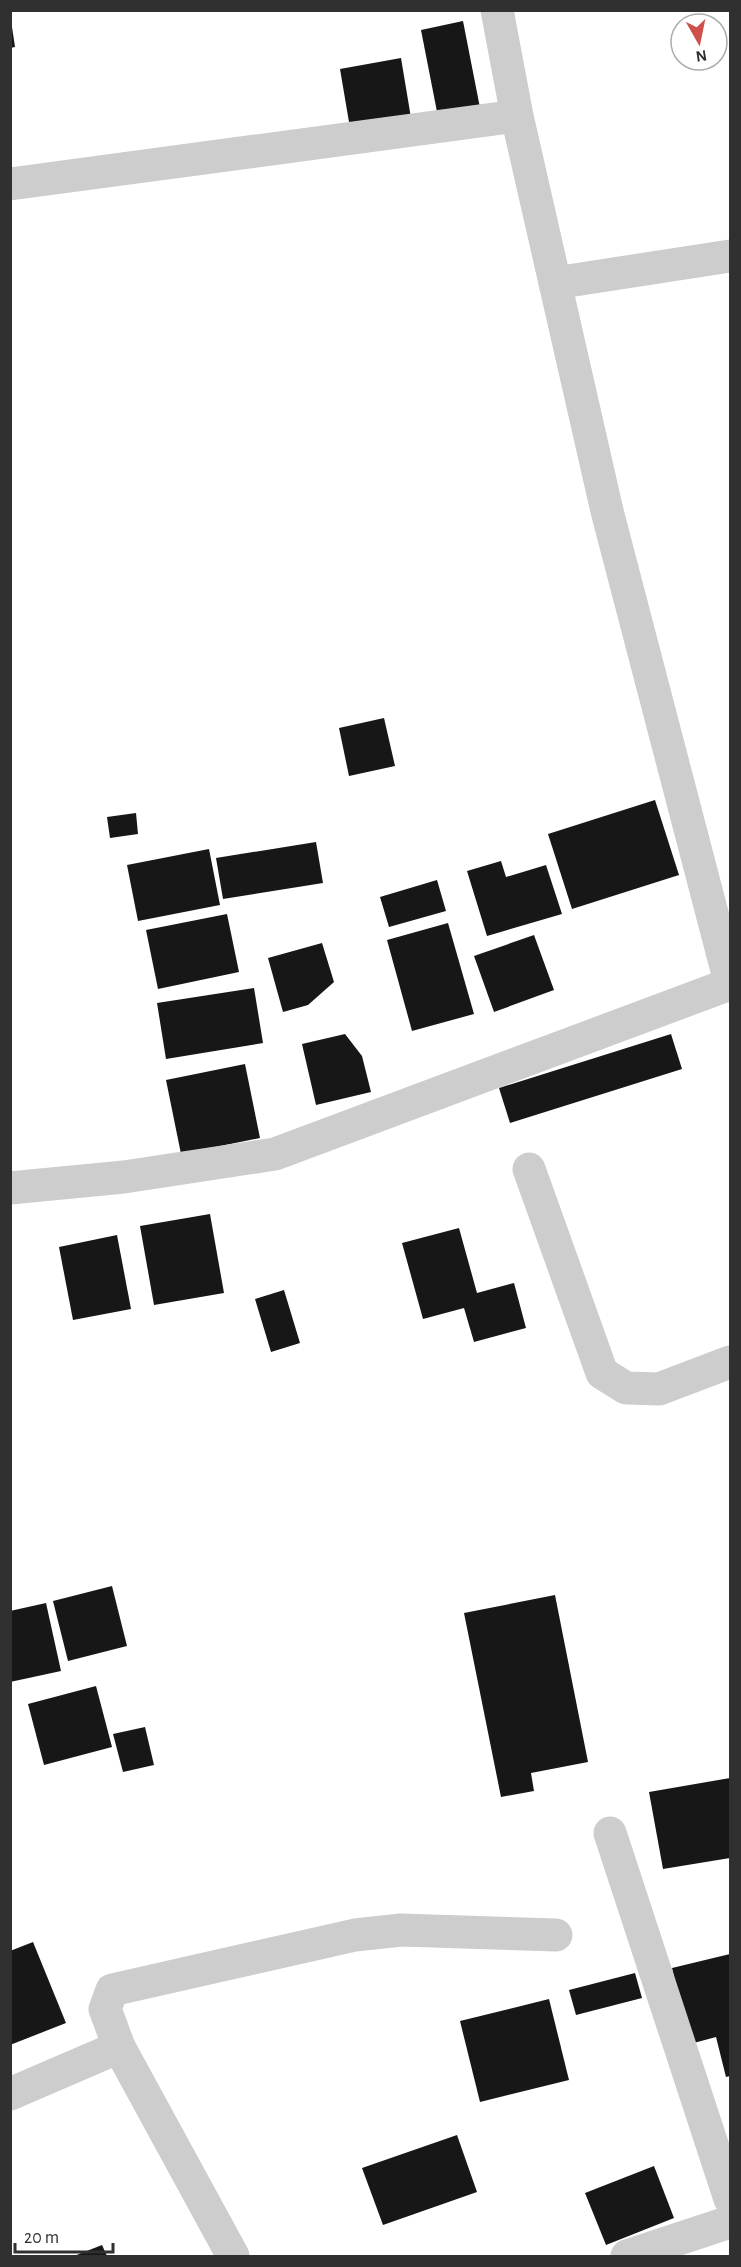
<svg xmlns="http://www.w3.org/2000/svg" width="741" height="2267" viewBox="0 0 741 2267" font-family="'Alegreya Sans',sans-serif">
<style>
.building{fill:#171717}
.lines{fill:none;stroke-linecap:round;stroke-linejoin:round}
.minor{stroke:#cdcdcd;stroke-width:33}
</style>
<rect width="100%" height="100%" fill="#fff"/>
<g class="building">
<path d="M 463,21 L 481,113 L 439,122 L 421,30 Z"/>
<path d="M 12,27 L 15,47 L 10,48 L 10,28 Z"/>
<path d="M 401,58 L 411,118 L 350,128 L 340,69 Z"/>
<path d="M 384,718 L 395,766 L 349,776 L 339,728 Z"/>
<path d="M 655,800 L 679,875 L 572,909 L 548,834 Z"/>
<path d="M 136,813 L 138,834 L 110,838 L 107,817 Z"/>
<path d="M 316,842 L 323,883 L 223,899 L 216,858 Z"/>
<path d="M 209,849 L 220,905 L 138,921 L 127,865 Z"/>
<path d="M 501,861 L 506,877 L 546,865 L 562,914 L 487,936 L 467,871 Z"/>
<path d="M 437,880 L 446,911 L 389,927 L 380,897 Z"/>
<path d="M 227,914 L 239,972 L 158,989 L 146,930 Z"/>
<path d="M 448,923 L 474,1014 L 412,1031 L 387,940 Z"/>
<path d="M 534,935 L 554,990 L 494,1012 L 474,956 Z"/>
<path d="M 322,943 L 334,982 L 308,1005 L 283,1012 L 268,958 Z"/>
<path d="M 254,988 L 263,1043 L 166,1059 L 157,1003 Z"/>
<path d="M 345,1034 L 362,1056 L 371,1092 L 316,1105 L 302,1044 Z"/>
<path d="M 671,1034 L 682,1069 L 510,1123 L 499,1088 Z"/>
<path d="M 245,1064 L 260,1138 L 181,1154 L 166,1080 Z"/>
<path d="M 210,1214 L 224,1293 L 154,1305 L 140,1226 Z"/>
<path d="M 459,1228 L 477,1293 L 514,1283 L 526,1328 L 474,1342 L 464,1308 L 423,1319 L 402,1243 Z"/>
<path d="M 117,1235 L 131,1309 L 73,1320 L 59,1247 Z"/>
<path d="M 284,1290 L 300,1343 L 271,1352 L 255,1299 Z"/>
<path d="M 112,1586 L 127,1646 L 68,1661 L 53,1601 Z"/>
<path d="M 555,1595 L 588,1762 L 531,1773 L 534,1791 L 501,1797 L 464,1613 Z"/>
<path d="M 46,1603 L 61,1671 L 10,1682 L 10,1611 Z"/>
<path d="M 96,1686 L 112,1747 L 44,1765 L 28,1704 Z"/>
<path d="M 145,1727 L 154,1765 L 123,1772 L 113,1734 Z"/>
<path d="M 730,1778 L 730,1858 L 663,1869 L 649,1792 Z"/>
<path d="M 33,1942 L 66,2023 L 10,2045 L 10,1951 Z"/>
<path d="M 730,1954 L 730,2076 L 726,2077 L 716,2037 L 690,2044 L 672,1968 Z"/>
<path d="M 635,1973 L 642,1998 L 576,2015 L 569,1990 Z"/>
<path d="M 549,1999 L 569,2080 L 480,2102 L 460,2021 Z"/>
<path d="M 457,2135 L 477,2192 L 383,2225 L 362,2168 Z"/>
<path d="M 654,2166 L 674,2218 L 606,2245 L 585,2193 Z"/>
<path d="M 102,2245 L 107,2256 L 74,2256 Z"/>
</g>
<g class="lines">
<g class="minor">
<path d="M 497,10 L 517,116 L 607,511 L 730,982"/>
<path d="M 10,184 L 517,116"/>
<path d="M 555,283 L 730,256"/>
<path d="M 529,1169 L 602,1373 L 626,1388 L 659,1389 L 730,1362"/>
<path d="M 10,1188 L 124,1177 L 275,1154 L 730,984"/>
<path d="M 610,1833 L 730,2199"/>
<path d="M 10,2094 L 119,2047"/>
<path d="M 233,2256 L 119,2047 L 105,2009 L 112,1990 L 355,1935 L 401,1930 L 556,1935"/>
<path d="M 627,2256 L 730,2222"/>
</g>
</g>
<rect width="741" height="2267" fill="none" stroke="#303030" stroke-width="24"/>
<g transform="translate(699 42) rotate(171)"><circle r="28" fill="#ffffff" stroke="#acacac" stroke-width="1.5"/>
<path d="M0-4.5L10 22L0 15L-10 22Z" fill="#cf504a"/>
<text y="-9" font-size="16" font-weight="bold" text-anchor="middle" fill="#303030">N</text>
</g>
<path d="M15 2243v9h98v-9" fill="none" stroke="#303030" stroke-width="3"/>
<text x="24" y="2243" font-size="18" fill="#303030" stroke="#ffffff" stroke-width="4.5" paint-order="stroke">20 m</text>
</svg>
